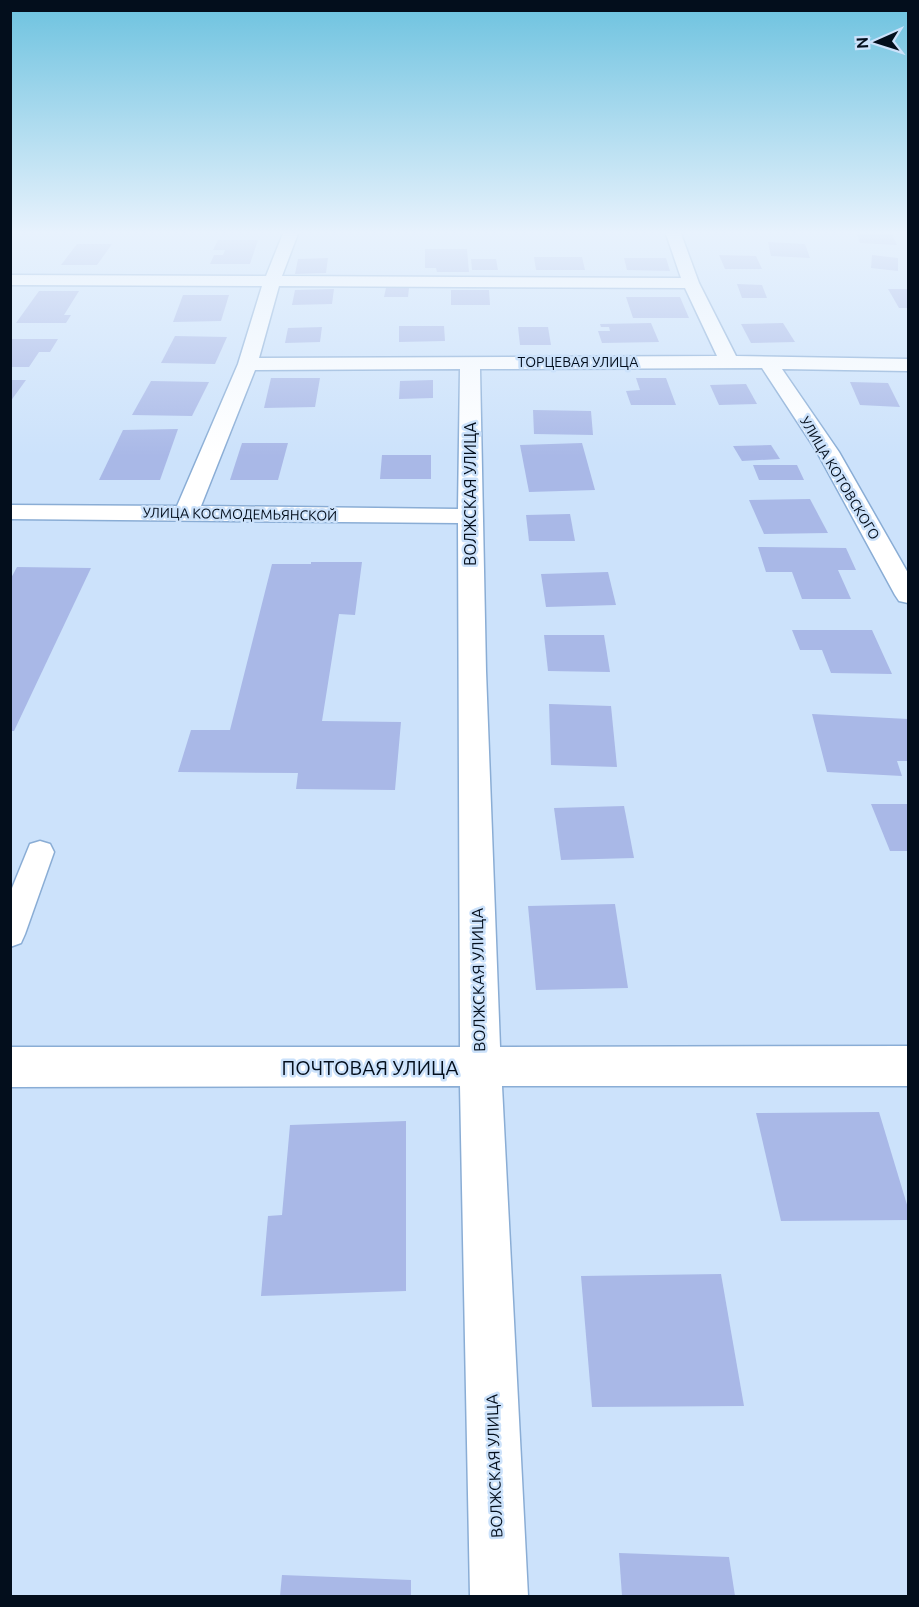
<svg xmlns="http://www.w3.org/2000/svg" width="919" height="1607" viewBox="0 0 919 1607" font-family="Ubuntu,sans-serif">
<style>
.building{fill:#a9b8e7}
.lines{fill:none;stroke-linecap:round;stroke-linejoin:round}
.lane-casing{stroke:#8aadd5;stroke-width:3}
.street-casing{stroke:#8aadd5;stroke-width:3}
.lane{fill:#fff;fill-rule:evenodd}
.street{fill:#fff;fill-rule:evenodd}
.labels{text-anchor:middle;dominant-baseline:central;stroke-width:5;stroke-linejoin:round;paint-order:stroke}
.far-street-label{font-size:14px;fill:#030e1c;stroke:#cce2fb}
.street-label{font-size:16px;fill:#030e1c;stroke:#cce2fb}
.near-street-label{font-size:20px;fill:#030e1c;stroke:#cce2fb}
</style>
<rect width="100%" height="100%" fill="#cce2fb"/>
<g class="building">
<path d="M 856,232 L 892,234 L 897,245 L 860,243 Z"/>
<path d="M 218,240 L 258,240 L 250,264 L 210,264 L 214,255 L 223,255 L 225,250 L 213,250 Z"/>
<path d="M 768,242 L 805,244 L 810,258 L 771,256 Z"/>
<path d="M 77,244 L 112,244 L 97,265 L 61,265 Z"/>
<path d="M 425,249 L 467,249 L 469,272 L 437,272 L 436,268 L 425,268 Z"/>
<path d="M 719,255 L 756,256 L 762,269 L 725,269 Z"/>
<path d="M 872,255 L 898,258 L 898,271 L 871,268 Z"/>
<path d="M 534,257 L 582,257 L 585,270 L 536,270 Z"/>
<path d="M 328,258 L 326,273 L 295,274 L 298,259 Z"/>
<path d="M 624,258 L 666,258 L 670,271 L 627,270 Z"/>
<path d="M 471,259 L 496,259 L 498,270 L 472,270 Z"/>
<path d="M 737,284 L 762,285 L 767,298 L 742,298 Z"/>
<path d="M 386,288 L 409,288 L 408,297 L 384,297 Z"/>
<path d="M 334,289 L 332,304 L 292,305 L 295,290 Z"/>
<path d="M 888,289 L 908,289 L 908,308 L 899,308 Z"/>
<path d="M 451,290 L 489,290 L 490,305 L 451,305 Z"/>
<path d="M 39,291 L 79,291 L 64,315 L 71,315 L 66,323 L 16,323 Z"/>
<path d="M 183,295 L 229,295 L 221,321 L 173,322 Z"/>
<path d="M 626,297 L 680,297 L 689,318 L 633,318 Z"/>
<path d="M 651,323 L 659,342 L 602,343 L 598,331 L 610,331 L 609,327 L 601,327 L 600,324 Z"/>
<path d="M 783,323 L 795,342 L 751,343 L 741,324 Z"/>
<path d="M 399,326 L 444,326 L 445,341 L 399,342 Z"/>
<path d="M 322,327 L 320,342 L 285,343 L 288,328 Z"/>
<path d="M 518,327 L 548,327 L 551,345 L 520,345 Z"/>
<path d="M 175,336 L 227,337 L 215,364 L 161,363 Z"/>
<path d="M 10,339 L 58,339 L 50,352 L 39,352 L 29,367 L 10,367 Z"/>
<path d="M 271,378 L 320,378 L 315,407 L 264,408 Z"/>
<path d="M 636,378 L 666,378 L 676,405 L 631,405 L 626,391 L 640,390 Z"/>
<path d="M 10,380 L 26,380 L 10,402 Z"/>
<path d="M 433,380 L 433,398 L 399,399 L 400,381 Z"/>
<path d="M 151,381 L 209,382 L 192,416 L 132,415 Z"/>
<path d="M 850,382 L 888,383 L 900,407 L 860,405 Z"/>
<path d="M 746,384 L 757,404 L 719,405 L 710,385 Z"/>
<path d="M 533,410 L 591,411 L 593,435 L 534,434 Z"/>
<path d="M 178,429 L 160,480 L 99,480 L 123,430 Z"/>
<path d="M 242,443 L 288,443 L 278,480 L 230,480 Z"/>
<path d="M 582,443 L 595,490 L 529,492 L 520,445 Z"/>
<path d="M 771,445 L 780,459 L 742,461 L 733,446 Z"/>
<path d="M 382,455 L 431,455 L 431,479 L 380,479 Z"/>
<path d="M 753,465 L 797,465 L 804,480 L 759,480 Z"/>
<path d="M 810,499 L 828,533 L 764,534 L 749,500 Z"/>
<path d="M 570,514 L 575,541 L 529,541 L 526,515 Z"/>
<path d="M 758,547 L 846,548 L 856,570 L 838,570 L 851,599 L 802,599 L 792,572 L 766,572 Z"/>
<path d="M 311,562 L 362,562 L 355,615 L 339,614 L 322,721 L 401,722 L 395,790 L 296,789 L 298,773 L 178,772 L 191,730 L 230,730 L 272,564 L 311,564 Z"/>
<path d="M 17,567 L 91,568 L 14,731 L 10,731 L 10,580 Z"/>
<path d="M 608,572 L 616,605 L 546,607 L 541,574 Z"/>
<path d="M 792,630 L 872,630 L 892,674 L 831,673 L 822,650 L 800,650 Z"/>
<path d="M 544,635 L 604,635 L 610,672 L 548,671 Z"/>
<path d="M 549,704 L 611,706 L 617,767 L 551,765 Z"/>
<path d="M 812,714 L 908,719 L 908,761 L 897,761 L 902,776 L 827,772 Z"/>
<path d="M 871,804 L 908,804 L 908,851 L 890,851 Z"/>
<path d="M 624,806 L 634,858 L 561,860 L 554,808 Z"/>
<path d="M 615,904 L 628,988 L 536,990 L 528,906 Z"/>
<path d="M 879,1112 L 908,1208 L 908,1220 L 781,1221 L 756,1113 Z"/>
<path d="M 406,1121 L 406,1291 L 261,1296 L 268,1216 L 282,1215 L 290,1125 Z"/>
<path d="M 721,1274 L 744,1406 L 592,1407 L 581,1276 Z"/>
<path d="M 619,1553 L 729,1557 L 735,1596 L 622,1596 Z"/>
<path d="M 282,1575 L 411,1580 L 411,1596 L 280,1596 Z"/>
</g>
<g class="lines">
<defs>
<path id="lane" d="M 40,841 L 50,844 L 54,852 L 25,934 L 21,943 L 10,947 L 10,893 L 30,844 Z"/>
<path id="street" d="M 284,231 L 299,231 L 282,276 L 681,278 L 665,231 L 680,231 L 699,283 L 736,356 L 908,359 L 908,371 L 782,369 L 839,452 L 908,573 L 908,603 L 899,601 L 895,595 L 817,452 L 762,368 L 480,369 L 486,671 L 500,1047 L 908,1046 L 908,1086 L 502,1086 L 528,1596 L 470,1596 L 460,1086 L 10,1087 L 10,1047 L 460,1047 L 458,523 L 10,519 L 10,505 L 177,506 L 238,364 L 262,286 L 10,285 L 10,275 L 266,276 ZM 279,286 L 685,288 L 717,356 L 259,358 ZM 460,369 L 458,509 L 201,506 L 255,370 Z"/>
</defs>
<use href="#lane" class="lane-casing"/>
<use href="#street" class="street-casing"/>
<use href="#lane" class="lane"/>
<use href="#street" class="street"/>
</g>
<linearGradient id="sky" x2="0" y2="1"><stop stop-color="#6cc2df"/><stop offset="0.51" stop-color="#e8f2fd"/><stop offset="1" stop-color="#e8f2fd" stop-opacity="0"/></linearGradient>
<rect width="919" height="456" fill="url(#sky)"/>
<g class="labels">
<g class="far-street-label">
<text x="578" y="362">ТОРЦЕВАЯ УЛИЦА</text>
<text transform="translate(840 478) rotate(59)">УЛИЦА КОТОВСКОГО</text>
<text transform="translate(240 514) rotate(1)">УЛИЦА КОСМОДЕМЬЯНСКОЙ</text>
</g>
<g class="street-label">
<text transform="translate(470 494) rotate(-90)">ВОЛЖСКАЯ УЛИЦА</text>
<text transform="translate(478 980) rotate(-91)">ВОЛЖСКАЯ УЛИЦА</text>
<text transform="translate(494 1466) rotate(-92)">ВОЛЖСКАЯ УЛИЦА</text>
</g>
<g class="near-street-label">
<text x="370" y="1067">ПОЧТОВАЯ УЛИЦА</text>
</g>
</g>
<rect width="919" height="1607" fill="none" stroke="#030e1c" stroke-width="24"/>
<g transform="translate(877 42) rotate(267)" stroke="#cce2fb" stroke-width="4.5" paint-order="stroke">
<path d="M0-4.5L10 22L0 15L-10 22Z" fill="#030e1c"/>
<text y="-9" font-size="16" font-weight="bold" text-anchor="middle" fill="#030e1c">N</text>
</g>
</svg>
